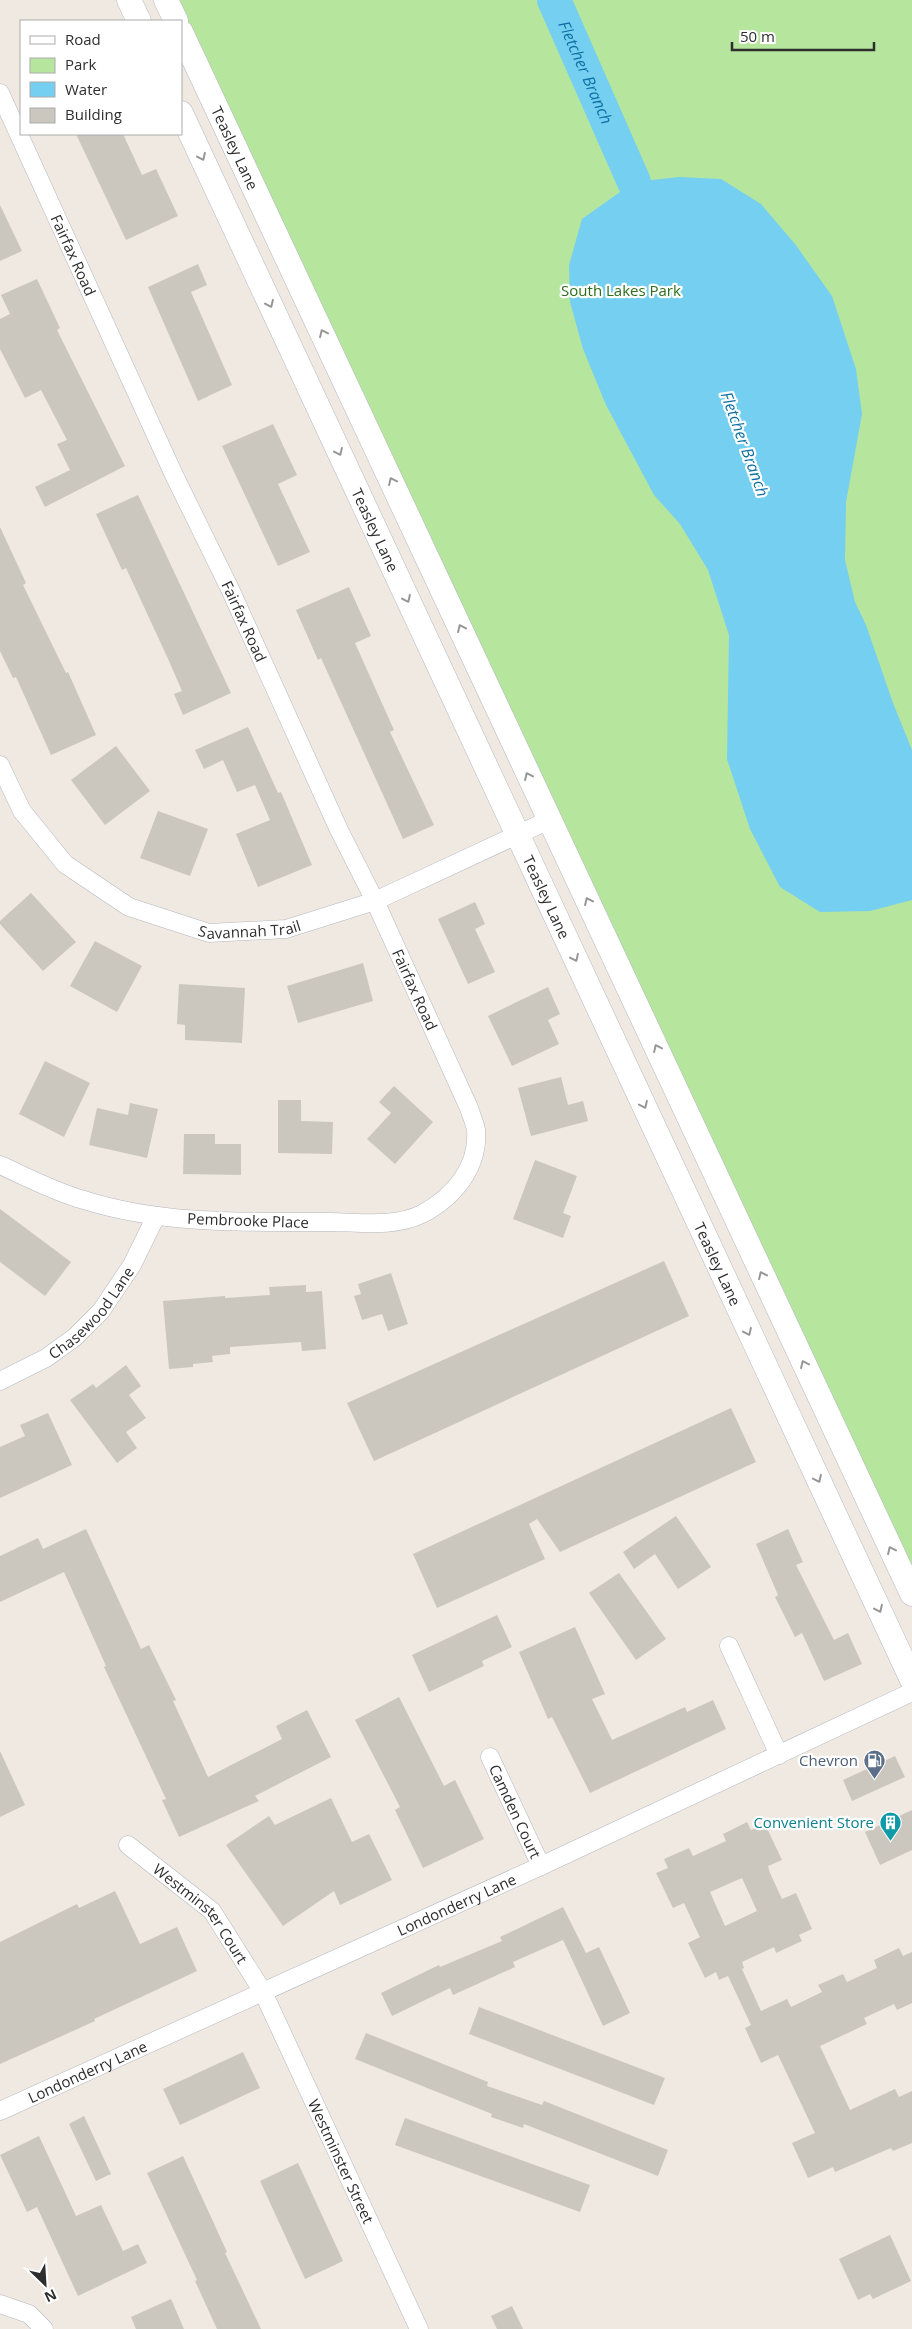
<svg xmlns="http://www.w3.org/2000/svg" width="912" height="2329" viewBox="0 0 912 2329" font-family="'Open Sans',sans-serif">
<style>
.green{fill:#b6e59e}
.water{fill:#75cff0}
.lines{fill:none;stroke-linecap:round;stroke-linejoin:round}
.river{stroke:#75cff0;stroke-width:34}
.building{fill:#cbc7bf;fill-rule:evenodd}
.street-casing{stroke:#b4b7c1;stroke-width:19}
.secondary-casing{stroke:#b4b7c1;stroke-width:25}
.street{stroke:#fff;stroke-width:18}
.secondary{stroke:#fff;stroke-width:24}
.oneway{stroke:#969696}
.labels{text-anchor:middle;dominant-baseline:central;stroke-width:4.5;stroke-linejoin:round;paint-order:stroke}
.street-label{font-size:15px;fill:#2e2e2e;stroke:#fff}
.park-label{font-size:15px;fill:#2c6e1b;stroke:#fff}
.service-label{font-size:15px;fill:#4e5e75;stroke:#fff;text-anchor:end}
.culture-label{font-size:15px;fill:#0d838f;stroke:#fff;text-anchor:end}
.water-label{font-size:16px;font-style:italic;fill:#0d6fa3;stroke:#fff}
</style>
<rect width="100%" height="100%" fill="#efe9e1"/>
<path class="green" d="M 166,0 L 912,0 L 912,1570 Z"/>
<path class="water" d="M 679,177 L 721,179 L 761,204 L 795,244 L 832,296 L 856,369 L 862,414 L 846,502 L 845,560 L 855,602 L 866,625 L 893,703 L 912,750 L 912,900 L 870,911 L 820,912 L 780,887 L 750,829 L 727,759 L 729,635 L 708,570 L 680,524 L 654,495 L 606,405 L 583,349 L 570,302 L 569,265 L 582,219 L 634,182 Z"/>
<g class="lines">
<path class="river" id="s1" d="M 554,0 L 634,182"/>
</g>
<g class="building">
<path d="M 76,134 L 123,134 L 142,175 L 156,169 L 178,216 L 126,240 Z"/>
<path d="M 0,205 L 22,251 L 0,261 Z"/>
<path d="M 198,264 L 207,285 L 191,292 L 232,385 L 198,401 L 148,287 Z"/>
<path d="M 37,279 L 60,328 L 57,330 L 125,466 L 45,507 L 35,487 L 70,470 L 57,444 L 67,440 L 41,390 L 25,398 L 0,349 L 0,319 L 10,314 L 1,295 Z"/>
<path d="M 273,424 L 297,475 L 278,484 L 310,552 L 278,566 L 222,446 Z"/>
<path d="M 138,495 L 231,693 L 183,715 L 174,694 L 182,691 L 169,661 L 126,568 L 122,570 L 96,514 Z"/>
<path d="M 0,527 L 26,583 L 23,585 L 66,673 L 68,672 L 96,735 L 51,755 L 16,677 L 13,678 L 0,651 Z"/>
<path d="M 349,587 L 371,636 L 355,643 L 394,730 L 390,732 L 434,825 L 403,839 L 321,658 L 318,660 L 296,610 Z"/>
<path d="M 248,727 L 278,793 L 281,792 L 312,865 L 258,887 L 236,834 L 270,820 L 255,785 L 237,792 L 223,760 L 204,769 L 195,750 Z"/>
<path d="M 116,746 L 150,791 L 105,825 L 71,780 Z"/>
<path d="M 158,811 L 208,829 L 190,876 L 140,858 Z"/>
<path d="M 31,893 L 76,942 L 43,971 L 0,924 L 0,921 Z"/>
<path d="M 475,902 L 485,924 L 475,929 L 495,972 L 468,984 L 438,919 Z"/>
<path d="M 95,941 L 142,966 L 117,1012 L 70,986 Z"/>
<path d="M 363,963 L 373,1001 L 298,1023 L 287,986 Z"/>
<path d="M 179,984 L 245,988 L 242,1043 L 185,1040 L 185,1025 L 177,1024 Z"/>
<path d="M 548,987 L 560,1014 L 548,1020 L 559,1044 L 512,1066 L 488,1016 Z"/>
<path d="M 45,1061 L 90,1083 L 64,1137 L 19,1114 Z"/>
<path d="M 561,1077 L 568,1105 L 583,1101 L 588,1121 L 531,1136 L 518,1088 Z"/>
<path d="M 394,1086 L 433,1122 L 395,1164 L 367,1139 L 391,1113 L 379,1102 Z"/>
<path d="M 278,1100 L 301,1100 L 301,1121 L 333,1122 L 332,1154 L 278,1153 Z"/>
<path d="M 130,1103 L 158,1109 L 147,1158 L 89,1145 L 97,1108 L 128,1115 Z"/>
<path d="M 184,1134 L 215,1134 L 215,1144 L 241,1144 L 241,1175 L 183,1174 Z"/>
<path d="M 535,1160 L 577,1176 L 563,1213 L 571,1216 L 563,1238 L 513,1219 Z"/>
<path d="M 0,1209 L 71,1262 L 45,1296 L 0,1262 Z"/>
<path d="M 664,1261 L 689,1316 L 374,1461 L 347,1403 Z"/>
<path d="M 391,1273 L 408,1324 L 388,1331 L 382,1314 L 362,1320 L 354,1296 L 361,1294 L 358,1284 Z"/>
<path d="M 306,1285 L 306,1292 L 322,1291 L 326,1349 L 302,1351 L 301,1342 L 230,1347 L 230,1354 L 212,1356 L 213,1362 L 193,1364 L 193,1367 L 169,1369 L 163,1301 L 225,1296 L 225,1298 L 270,1295 L 269,1287 Z"/>
<path d="M 126,1365 L 141,1386 L 129,1395 L 146,1418 L 126,1432 L 137,1448 L 117,1463 L 70,1400 L 93,1384 L 96,1388 Z"/>
<path d="M 731,1408 L 756,1462 L 560,1552 L 537,1519 L 529,1524 L 545,1559 L 437,1608 L 413,1554 Z"/>
<path d="M 48,1413 L 72,1465 L 0,1498 L 0,1447 L 25,1436 L 20,1425 Z"/>
<path d="M 676,1516 L 711,1567 L 678,1589 L 655,1554 L 634,1569 L 623,1552 Z"/>
<path d="M 86,1529 L 141,1649 L 149,1645 L 176,1700 L 173,1701 L 208,1777 L 282,1739 L 276,1726 L 307,1710 L 331,1757 L 255,1796 L 259,1801 L 179,1837 L 162,1800 L 166,1799 L 104,1667 L 106,1666 L 64,1572 L 0,1602 L 0,1556 L 38,1538 L 43,1549 Z"/>
<path d="M 788,1529 L 803,1562 L 796,1565 L 834,1640 L 848,1633 L 862,1664 L 824,1681 L 802,1633 L 795,1637 L 775,1597 L 778,1595 L 756,1544 Z"/>
<path d="M 619,1573 L 666,1639 L 636,1660 L 589,1593 Z"/>
<path d="M 497,1615 L 512,1647 L 482,1661 L 484,1666 L 429,1692 L 412,1655 Z"/>
<path d="M 575,1627 L 605,1694 L 592,1699 L 612,1740 L 685,1707 L 687,1712 L 713,1700 L 726,1729 L 590,1793 L 552,1717 L 548,1719 L 519,1652 Z"/>
<path d="M 399,1697 L 444,1786 L 455,1780 L 484,1839 L 423,1868 L 395,1810 L 400,1807 L 355,1720 Z"/>
<path d="M 0,1751 L 25,1805 L 0,1817 Z"/>
<path d="M 895,1756 L 905,1777 L 852,1801 L 843,1780 Z"/>
<path d="M 331,1798 L 352,1842 L 369,1834 L 392,1880 L 340,1905 L 334,1891 L 283,1926 L 226,1845 L 269,1816 L 275,1825 Z"/>
<path d="M 912,1810 L 912,1850 L 880,1865 L 865,1832 Z"/>
<path d="M 747,1822 L 751,1830 L 765,1824 L 782,1860 L 768,1866 L 770,1873 L 782,1899 L 796,1893 L 812,1929 L 799,1935 L 802,1941 L 776,1953 L 774,1947 L 742,1962 L 744,1968 L 742,1969 L 761,2011 L 787,1999 L 791,2007 L 822,1992 L 818,1985 L 843,1974 L 847,1982 L 877,1968 L 874,1960 L 899,1948 L 903,1956 L 912,1952 L 912,2003 L 897,2010 L 894,2004 L 864,2018 L 867,2024 L 820,2046 L 850,2110 L 895,2089 L 899,2097 L 912,2091 L 912,2143 L 893,2151 L 891,2148 L 835,2172 L 833,2167 L 808,2178 L 792,2143 L 815,2133 L 778,2055 L 761,2063 L 745,2028 L 751,2025 L 728,1976 L 719,1980 L 716,1972 L 705,1978 L 688,1943 L 700,1937 L 696,1929 L 684,1903 L 673,1908 L 656,1873 L 668,1868 L 664,1859 L 689,1848 L 693,1856 L 726,1841 L 723,1834 ZM 742,1878 L 757,1911 L 725,1926 L 710,1892 Z"/>
<path d="M 115,1891 L 140,1944 L 177,1927 L 197,1971 L 94,2019 L 95,2021 L 0,2064 L 0,1942 L 77,1904 L 79,1908 Z"/>
<path d="M 563,1907 L 586,1953 L 599,1947 L 630,2013 L 603,2026 L 563,1940 L 513,1962 L 515,1967 L 453,1995 L 450,1988 L 392,2016 L 381,1993 L 439,1965 L 440,1967 L 502,1941 L 500,1937 Z"/>
<path d="M 479,2007 L 665,2078 L 654,2105 L 469,2034 Z"/>
<path d="M 366,2033 L 488,2082 L 487,2086 L 542,2105 L 544,2101 L 668,2150 L 658,2176 L 524,2124 L 523,2128 L 491,2117 L 492,2114 L 355,2059 Z"/>
<path d="M 243,2052 L 260,2088 L 180,2125 L 163,2089 Z"/>
<path d="M 84,2116 L 111,2174 L 96,2181 L 69,2124 Z"/>
<path d="M 405,2118 L 590,2185 L 580,2212 L 395,2145 Z"/>
<path d="M 39,2136 L 76,2216 L 101,2205 L 123,2251 L 138,2244 L 147,2263 L 78,2296 L 37,2207 L 27,2212 L 0,2155 Z"/>
<path d="M 183,2156 L 227,2252 L 225,2253 L 261,2329 L 217,2329 L 195,2281 L 197,2280 L 147,2173 Z"/>
<path d="M 298,2163 L 343,2261 L 305,2279 L 260,2181 Z"/>
<path d="M 890,2235 L 911,2281 L 873,2299 L 870,2294 L 858,2300 L 839,2259 Z"/>
<path d="M 171,2299 L 184,2329 L 136,2329 L 131,2317 Z"/>
<path d="M 512,2306 L 523,2329 L 497,2329 L 491,2316 Z"/>
</g>
<g class="lines">
<defs>
<g id="street">
<path id="s2" d="M 0,93 L 174,475 L 230,589 L 339,830 L 375,901 L 469,1108 C 471,1115 475,1123 476,1130 C 479,1167 454,1197 422,1214 C 393,1228 359,1222 329,1222 C 247,1222 163,1225 84,1200 C 55,1192 27,1177 0,1165"/>
<path id="s3" d="M 0,765 L 22,811 L 65,864 L 129,907 L 209,933 L 286,929 L 375,901 L 549,820"/>
<path id="s4" d="M 0,1381 L 46,1358 L 75,1337 L 101,1311 L 132,1265 L 156,1216"/>
<path d="M 729,1646 L 779,1755"/>
<path id="s5" d="M 490,1757 L 541,1866"/>
<path id="s6" d="M 128,1845 L 212,1911 L 263,1992 L 419,2329"/>
<path id="s7" d="M 0,2111 L 541,1866 L 912,1692"/>
<path d="M 0,2304 L 29,2314 L 44,2329"/>
</g>
<g id="secondary">
<path d="M 129,0 L 139,21"/>
<path d="M 166,0 L 176,21"/>
<path id="s8" d="M 181,32 L 912,1594"/>
<path id="s9" d="M 181,113 L 912,1680"/>
</g>
</defs>
<use href="#street" class="street-casing"/>
<use href="#secondary" class="secondary-casing"/>
<use href="#street" class="street"/>
<use href="#secondary" class="secondary"/>
</g>
<defs><path id="oneway-chevron" d="M-2-3.5L2.5 0L-2 3.5" fill="none" stroke-width="1.6" stroke-linecap="round" stroke-linejoin="round" transform="scale(1.25)"/></defs>
<g class="oneway">
<use href="#oneway-chevron" transform="translate(202 157) rotate(65)"/>
<use href="#oneway-chevron" transform="translate(270 304) rotate(65)"/>
<use href="#oneway-chevron" transform="translate(323 333) rotate(-115)"/>
<use href="#oneway-chevron" transform="translate(339 452) rotate(65)"/>
<use href="#oneway-chevron" transform="translate(392 481) rotate(-115)"/>
<use href="#oneway-chevron" transform="translate(407 599) rotate(65)"/>
<use href="#oneway-chevron" transform="translate(461 628) rotate(-115)"/>
<use href="#oneway-chevron" transform="translate(528 776) rotate(-115)"/>
<use href="#oneway-chevron" transform="translate(588 901) rotate(-115)"/>
<use href="#oneway-chevron" transform="translate(575 958) rotate(65)"/>
<use href="#oneway-chevron" transform="translate(657 1048) rotate(-115)"/>
<use href="#oneway-chevron" transform="translate(644 1105) rotate(65)"/>
<use href="#oneway-chevron" transform="translate(762 1275) rotate(-115)"/>
<use href="#oneway-chevron" transform="translate(748 1332) rotate(65)"/>
<use href="#oneway-chevron" transform="translate(804 1364) rotate(-115)"/>
<use href="#oneway-chevron" transform="translate(818 1479) rotate(65)"/>
<use href="#oneway-chevron" transform="translate(891 1550) rotate(-115)"/>
<use href="#oneway-chevron" transform="translate(879 1609) rotate(65)"/>
</g>
<defs>
<symbol id="fuel-pin" viewBox="-11 -11 22 30"><path d="M0 17L-7.5 6A9.5 9.5 0 1 1 7.5 6Z" fill="#5c6f8a" stroke="#fff"/><path d="M-5.5-6h7V0h2V4h1.3V-2.5L3-4.5l.8-.8L6-3V5H2.5V1h-1V6h-7ZM-4.2-4.7v3.2H.2V-4.7Z" fill="#fff"/></symbol>
<symbol id="building-pin" viewBox="-11 -11 22 30"><path d="M0 17L-7.5 6A9.5 9.5 0 1 1 7.5 6Z" fill="#0f9aa8" stroke="#fff"/><path d="M-4-6H4V6H1V3H-1V6H-4ZM-2.5-4.3h1.7v1.8h-1.7ZM.8-4.3h1.7v1.8H.8ZM-2.5-1h1.7V.8h-1.7ZM.8-1h1.7V.8H.8Z" fill="#fff"/></symbol>
</defs>
<g fill-rule="evenodd">
<use href="#fuel-pin" x="862" y="1748" width="25" height="34"/>
<use href="#building-pin" x="878" y="1810" width="25" height="34"/>
</g>
<g class="labels">
<g class="street-label">
<text stroke="none"><textPath href="#s8" startOffset="128">Teasley Lane</textPath></text>
<text stroke="none"><textPath href="#s2" startOffset="178">Fairfax Road</textPath></text>
<text stroke="none"><textPath href="#s9" startOffset="460">Teasley Lane</textPath></text>
<text stroke="none"><textPath href="#s2" startOffset="582">Fairfax Road</textPath></text>
<text stroke="none"><textPath href="#s9" startOffset="865">Teasley Lane</textPath></text>
<text stroke="none"><textPath href="#s3" startOffset="321">Savannah Trail</textPath></text>
<text stroke="none"><textPath href="#s2" startOffset="988">Fairfax Road</textPath></text>
<text transform="translate(248 1220) rotate(2)">Pembrooke Place</text>
<text stroke="none"><textPath href="#s9" startOffset="1270">Teasley Lane</textPath></text>
<text stroke="none"><textPath href="#s4" startOffset="116">Chasewood Lane</textPath></text>
<text stroke="none"><textPath href="#s5" startOffset="60">Camden Court</textPath></text>
<text stroke="none"><textPath href="#s7" startOffset="501">Londonderry Lane</textPath></text>
<text stroke="none"><textPath href="#s6" startOffset="101">Westminster Court</textPath></text>
<text stroke="none"><textPath href="#s7" startOffset="96">Londonderry Lane</textPath></text>
<text stroke="none"><textPath href="#s6" startOffset="389">Westminster Street</textPath></text>
</g>
<g class="park-label">
<text x="621" y="290">South Lakes Park</text>
</g>
<g class="service-label">
<text x="858" y="1760">Chevron</text>
</g>
<g class="culture-label">
<text x="874" y="1822">Convenient Store</text>
</g>
<g class="water-label">
<text stroke="none"><textPath href="#s1" startOffset="79">Fletcher Branch</textPath></text>
<text transform="translate(745 444) rotate(70)">Fletcher Branch</text>
</g>
</g>
<rect x="20" y="20" width="162" height="115" fill="#ffffff" stroke="#ababab"/>
<rect x="30" y="36" width="25" height="8" fill="#ffffff" stroke="#ababab"/>
<text x="65" y="45" font-size="15" fill="#2e2e2e">Road</text>
<rect x="30" y="58" width="25" height="15" fill="#b6e59e" stroke="#ababab"/>
<text x="65" y="70" font-size="15" fill="#2e2e2e">Park</text>
<rect x="30" y="82" width="25" height="15" fill="#75cff0" stroke="#ababab"/>
<text x="65" y="95" font-size="15" fill="#2e2e2e">Water</text>
<rect x="30" y="108" width="25" height="15" fill="#cbc7bf" stroke="#ababab"/>
<text x="65" y="120" font-size="15" fill="#2e2e2e">Building</text>
<g transform="translate(45 2284) rotate(155)" stroke="#ffffff" stroke-width="4" paint-order="stroke">
<path d="M0-4L9 19L0 12L-9 19Z" fill="#2e2e2e"/>
<text y="-8" font-size="14" font-weight="bold" text-anchor="middle" fill="#2e2e2e">N</text>
</g>
<path d="M732 42v8h142v-8" fill="none" stroke="#2e2e2e" stroke-width="2.5"/>
<text x="740" y="42" font-size="15" fill="#2e2e2e" stroke="#ffffff" stroke-width="4" paint-order="stroke">50 m</text>
</svg>
